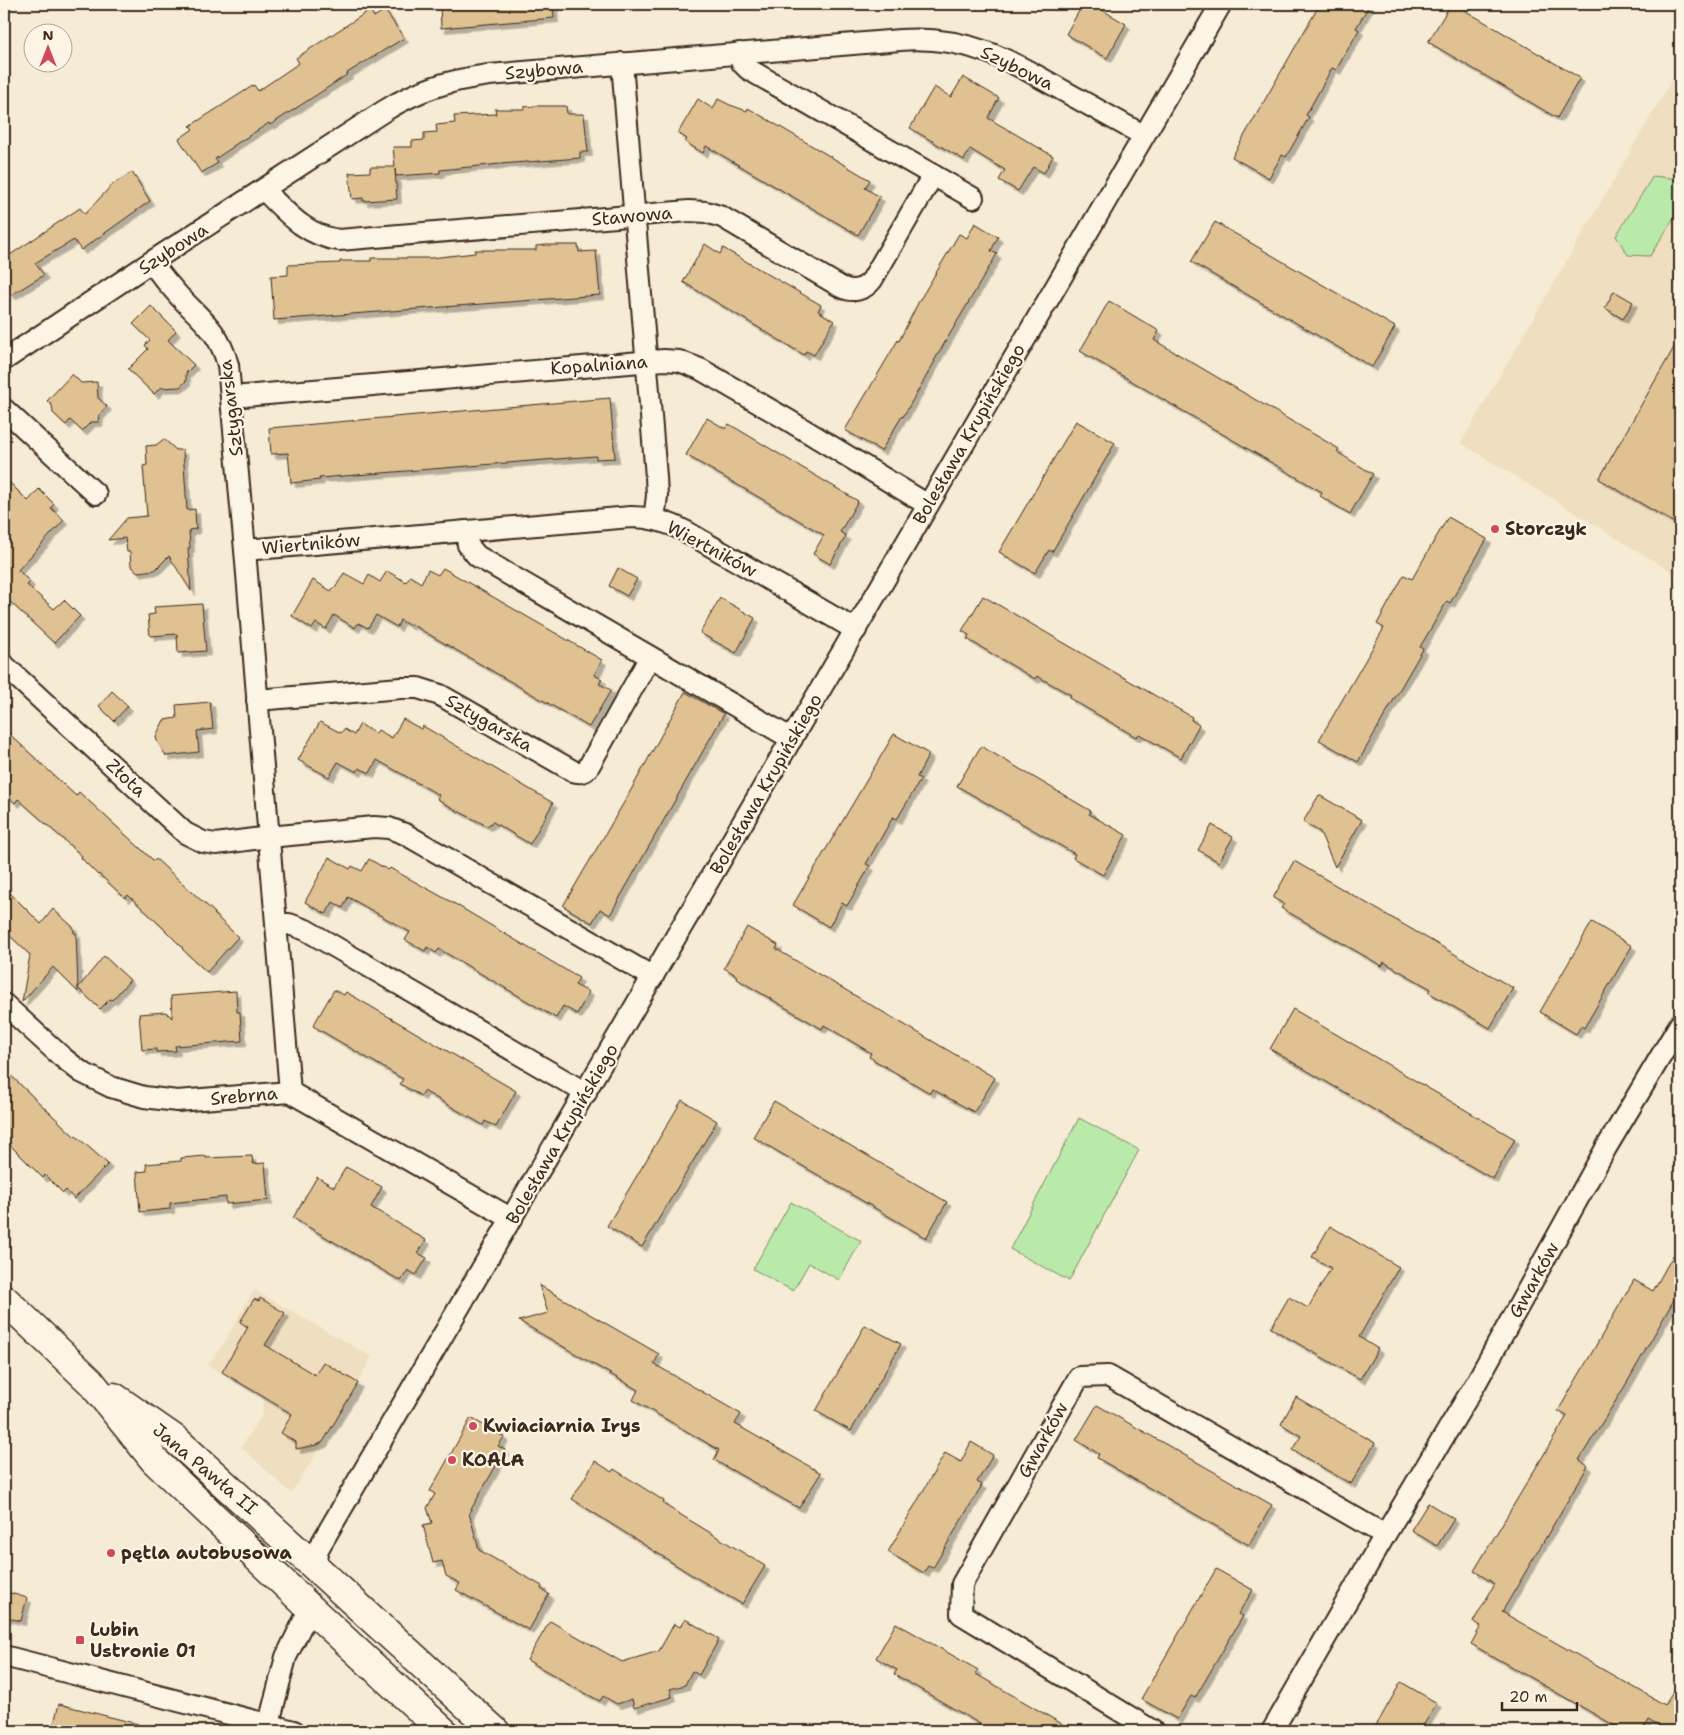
<svg xmlns="http://www.w3.org/2000/svg" width="1684" height="1735" viewBox="0 0 1684 1735" font-family="'Shantell Sans',sans-serif">
<style>
.built{fill:#efdec0}
.green{fill:#baeaaa;stroke:#7a8a64}
.building{fill:#dfc192;stroke:#3b2a1e;filter:url(#shadow)}
.lines{fill:none;stroke-linecap:round;stroke-linejoin:round}
.street-casing{stroke:#3b2a1e;stroke-width:24}
.secondary-casing{stroke:#3b2a1e;stroke-width:31}
.street{stroke:#fcf5e5;stroke-width:20}
.secondary{stroke:#fcf5e5;stroke-width:28}
.poi-dot{fill:#d1495b;stroke:#fcf5e5;stroke-width:2}
.labels{text-anchor:middle;dominant-baseline:central;stroke-width:4.5;stroke-linejoin:round;paint-order:stroke}
.street-label{font-size:18px;fill:#3b2a1e;stroke:#fcf5e5}
.poi-label{font-size:18px;font-weight:bold;fill:#3b2a1e;stroke:#fcf5e5;text-anchor:start}
</style>
<defs>
<filter id="shadow"><feDropShadow dx="4.5" dy="4.5" stdDeviation="0" flood-color="#0004"/></filter>
</defs>
<rect width="100%" height="100%" fill="#f6ebd4"/>
<filter id="ink" filterUnits="userSpaceOnUse"><feTurbulence type="fractalNoise" baseFrequency=".02" numOctaves="2"/><feDisplacementMap in="SourceGraphic" scale="10" xChannelSelector="R" yChannelSelector="G"/><feConvolveMatrix kernelMatrix="1 2 1 2 8 2 1 2 1" color-interpolation-filters="sRGB"/></filter>
<g filter="url(#ink)">
<g class="built">
<path d="M 1680,66 L 1680,577 L 1461,443 Z"/>
<path d="M 254,1290 L 372,1357 L 323,1443 L 291,1493 L 241,1447 L 263,1414 L 263,1397 L 208,1365 L 224,1343 Z"/>
</g>
<g class="green">
<path d="M 1653,176 L 1680,179 L 1680,208 L 1650,256 L 1628,255 L 1616,236 Z"/>
<path d="M 1079,1118 L 1139,1150 L 1069,1281 L 1010,1249 Z"/>
<path d="M 791,1202 L 861,1241 L 839,1280 L 809,1263 L 793,1291 L 753,1269 Z"/>
</g>
<g class="building">
<path d="M 443,4 L 553,4 L 554,18 L 441,28 L 440,5 Z"/>
<path d="M 1083,4 L 1092,4 L 1126,24 L 1107,58 L 1066,34 Z"/>
<path d="M 1320,4 L 1370,4 L 1356,28 L 1359,30 L 1336,70 L 1332,68 L 1306,115 L 1309,117 L 1286,157 L 1282,155 L 1269,178 L 1232,157 Z"/>
<path d="M 1451,4 L 1454,4 L 1580,78 L 1557,118 L 1428,42 Z"/>
<path d="M 370,10 L 374,17 L 385,10 L 404,38 L 347,73 L 348,74 L 318,94 L 270,125 L 269,123 L 233,146 L 233,147 L 215,159 L 218,163 L 201,173 L 179,139 L 193,129 L 190,126 L 254,85 L 258,91 L 299,63 L 296,58 Z"/>
<path d="M 963,77 L 999,98 L 988,118 L 1053,156 L 1044,173 L 1033,167 L 1018,191 L 999,180 L 1005,170 L 988,160 L 970,149 L 964,160 L 910,128 L 934,87 L 951,97 Z"/>
<path d="M 698,99 L 713,109 L 718,99 L 730,105 L 747,111 L 748,108 L 870,180 L 865,188 L 880,197 L 858,235 L 706,146 L 703,153 L 685,142 L 687,139 L 678,133 Z"/>
<path d="M 535,106 L 566,106 L 567,114 L 584,114 L 588,152 L 580,152 L 580,158 L 500,164 L 440,170 L 440,173 L 396,176 L 395,169 L 397,199 L 363,201 L 363,198 L 352,199 L 349,173 L 370,172 L 370,167 L 395,167 L 393,147 L 412,147 L 412,141 L 424,140 L 424,133 L 437,132 L 436,125 L 455,123 L 454,116 L 496,114 L 495,109 L 524,109 L 524,107 Z"/>
<path d="M 132,172 L 150,201 L 81,250 L 74,240 L 35,263 L 44,275 L 11,295 L 4,285 L 4,259 L 80,208 L 85,214 L 112,185 Z"/>
<path d="M 1215,222 L 1395,327 L 1372,367 L 1191,262 Z"/>
<path d="M 975,223 L 998,237 L 991,251 L 997,254 L 934,361 L 935,361 L 903,417 L 902,416 L 881,451 L 845,430 L 898,340 L 899,341 L 918,303 L 959,234 L 967,238 Z"/>
<path d="M 705,244 L 720,254 L 723,248 L 821,305 L 818,311 L 834,321 L 814,355 L 806,351 L 804,355 L 683,282 Z"/>
<path d="M 546,245 L 578,245 L 579,252 L 596,251 L 600,295 L 274,320 L 271,276 L 288,275 L 288,265 L 340,263 L 340,261 L 371,261 L 371,258 L 431,258 L 475,253 L 475,250 L 536,250 L 536,246 Z"/>
<path d="M 1614,291 L 1633,302 L 1623,319 L 1605,308 Z"/>
<path d="M 1109,301 L 1159,331 L 1154,340 L 1339,449 L 1337,452 L 1373,474 L 1350,514 L 1320,496 L 1322,492 L 1080,351 Z"/>
<path d="M 151,306 L 176,331 L 168,340 L 194,365 L 186,373 L 186,381 L 180,387 L 160,388 L 154,394 L 128,369 L 148,349 L 145,345 L 150,340 L 133,324 Z"/>
<path d="M 1680,337 L 1680,526 L 1599,479 Z"/>
<path d="M 72,374 L 81,383 L 97,382 L 98,398 L 107,406 L 99,415 L 98,422 L 91,422 L 82,431 L 70,420 L 66,425 L 53,413 L 52,405 L 47,401 Z"/>
<path d="M 610,398 L 615,458 L 596,459 L 596,456 L 557,459 L 319,478 L 320,480 L 291,483 L 288,453 L 271,454 L 269,428 Z"/>
<path d="M 707,418 L 726,429 L 729,424 L 858,501 L 840,532 L 846,536 L 830,564 L 813,554 L 824,535 L 686,455 Z"/>
<path d="M 1076,421 L 1115,443 L 1052,552 L 1049,550 L 1035,573 L 999,552 Z"/>
<path d="M 164,439 L 176,450 L 183,450 L 187,510 L 195,509 L 196,529 L 189,530 L 190,548 L 188,548 L 191,591 L 169,556 L 155,570 L 138,572 L 131,566 L 130,552 L 127,552 L 125,538 L 108,540 L 127,518 L 147,516 L 143,466 L 147,465 L 146,446 L 156,445 Z"/>
<path d="M 4,477 L 28,501 L 39,489 L 54,504 L 51,508 L 64,520 L 18,570 L 30,582 L 27,585 L 54,609 L 64,600 L 80,616 L 54,643 L 4,596 Z"/>
<path d="M 1448,517 L 1487,539 L 1450,603 L 1447,601 L 1420,647 L 1423,649 L 1358,762 L 1319,740 L 1384,628 L 1377,624 L 1404,575 L 1412,579 Z"/>
<path d="M 443,568 L 602,660 L 594,675 L 602,679 L 599,684 L 611,690 L 589,727 L 411,624 L 410,626 L 400,620 L 397,627 L 376,615 L 368,628 L 358,623 L 355,628 L 334,615 L 326,629 L 316,623 L 312,629 L 292,616 L 313,580 L 331,591 L 334,587 L 335,588 L 344,573 L 364,584 L 369,575 L 380,582 L 387,571 L 406,582 L 410,576 L 421,583 L 428,570 L 438,575 Z"/>
<path d="M 618,568 L 637,579 L 627,596 L 609,586 Z"/>
<path d="M 983,596 L 1192,717 L 1191,720 L 1199,725 L 1181,758 L 1139,734 L 1136,737 L 1069,698 L 1071,695 L 1037,676 L 1035,679 L 967,639 L 969,635 L 962,631 Z"/>
<path d="M 720,598 L 755,618 L 736,653 L 700,633 Z"/>
<path d="M 202,604 L 206,651 L 178,653 L 177,634 L 150,636 L 148,615 L 155,614 L 154,607 Z"/>
<path d="M 112,691 L 128,706 L 114,721 L 99,706 Z"/>
<path d="M 685,692 L 724,714 L 610,915 L 600,909 L 592,923 L 563,906 L 626,799 Z"/>
<path d="M 210,702 L 213,729 L 197,731 L 199,752 L 166,756 L 157,741 L 156,736 L 164,720 L 177,718 L 176,705 Z"/>
<path d="M 403,719 L 421,729 L 423,726 L 553,803 L 530,844 L 493,822 L 487,826 L 458,811 L 437,799 L 439,795 L 377,760 L 370,773 L 359,768 L 357,772 L 338,762 L 329,777 L 298,760 L 320,722 L 341,733 L 344,729 L 354,735 L 360,724 L 376,734 L 378,730 L 392,738 Z"/>
<path d="M 4,729 L 76,796 L 79,792 L 154,861 L 156,859 L 215,913 L 214,914 L 238,937 L 207,972 L 182,949 L 183,948 L 161,926 L 128,895 L 125,898 L 99,874 L 98,875 L 81,858 L 82,856 L 18,799 L 15,803 L 4,793 Z"/>
<path d="M 894,734 L 929,754 L 917,777 L 921,779 L 897,819 L 893,817 L 866,864 L 870,866 L 847,906 L 842,903 L 829,927 L 793,905 Z"/>
<path d="M 981,746 L 1091,811 L 1089,814 L 1126,835 L 1103,875 L 1073,858 L 1075,854 L 957,786 Z"/>
<path d="M 1319,795 L 1362,820 L 1335,867 L 1320,832 L 1303,822 Z"/>
<path d="M 1212,825 L 1233,837 L 1219,862 L 1198,850 Z"/>
<path d="M 329,857 L 350,869 L 352,866 L 362,871 L 369,859 L 388,870 L 390,868 L 455,904 L 579,978 L 575,985 L 589,992 L 577,1014 L 563,1006 L 556,1018 L 439,949 L 436,953 L 427,947 L 425,951 L 405,940 L 410,932 L 348,897 L 343,908 L 333,902 L 326,914 L 305,902 Z"/>
<path d="M 1294,861 L 1513,988 L 1490,1028 L 1428,992 L 1431,989 L 1384,962 L 1382,966 L 1281,908 L 1284,904 L 1273,898 Z"/>
<path d="M 4,887 L 41,924 L 53,909 L 73,927 L 74,933 L 76,933 L 78,988 L 104,956 L 130,980 L 112,1000 L 110,999 L 100,1009 L 78,988 L 78,992 L 53,967 L 22,1002 L 30,955 L 4,930 Z"/>
<path d="M 1592,922 L 1632,946 L 1584,1028 L 1581,1026 L 1576,1034 L 1540,1012 Z"/>
<path d="M 747,927 L 778,945 L 776,949 L 995,1078 L 974,1112 L 932,1089 L 930,1093 L 869,1057 L 871,1053 L 824,1025 L 822,1029 L 737,979 L 736,975 L 724,968 Z"/>
<path d="M 334,990 L 344,995 L 346,992 L 516,1091 L 496,1127 L 485,1121 L 483,1125 L 424,1091 L 421,1096 L 400,1084 L 403,1079 L 313,1026 Z"/>
<path d="M 236,991 L 237,1012 L 240,1012 L 242,1041 L 175,1046 L 176,1051 L 156,1052 L 156,1049 L 142,1050 L 139,1014 L 166,1012 L 172,1018 L 171,996 Z"/>
<path d="M 1293,1009 L 1515,1139 L 1493,1179 L 1270,1049 Z"/>
<path d="M 4,1069 L 75,1137 L 76,1136 L 108,1164 L 74,1199 L 66,1190 L 63,1193 L 45,1175 L 43,1178 L 4,1139 Z"/>
<path d="M 682,1100 L 717,1121 L 642,1247 L 607,1226 Z"/>
<path d="M 774,1101 L 947,1202 L 926,1238 L 753,1137 Z"/>
<path d="M 206,1156 L 206,1158 L 252,1156 L 253,1164 L 265,1163 L 268,1200 L 226,1204 L 226,1197 L 170,1203 L 170,1209 L 140,1212 L 137,1172 L 147,1171 L 146,1164 L 181,1161 L 181,1158 Z"/>
<path d="M 346,1167 L 382,1187 L 371,1207 L 426,1240 L 418,1253 L 427,1258 L 416,1275 L 408,1270 L 401,1281 L 293,1218 L 317,1177 L 334,1187 Z"/>
<path d="M 1330,1226 L 1399,1267 L 1359,1337 L 1378,1349 L 1360,1379 L 1271,1328 L 1289,1297 L 1308,1308 L 1331,1268 L 1312,1257 Z"/>
<path d="M 1680,1243 L 1680,1289 L 1628,1381 L 1579,1460 L 1588,1466 L 1502,1612 L 1665,1705 L 1680,1681 L 1680,1731 L 1667,1731 L 1648,1720 L 1642,1731 L 1624,1731 L 1471,1644 L 1481,1626 L 1473,1622 L 1495,1584 L 1474,1571 L 1567,1416 L 1558,1411 L 1634,1280 L 1653,1291 Z"/>
<path d="M 539,1285 L 659,1354 L 654,1364 L 741,1414 L 735,1424 L 821,1473 L 799,1508 L 714,1460 L 719,1450 L 633,1400 L 638,1390 L 519,1321 L 548,1313 Z"/>
<path d="M 260,1298 L 285,1313 L 265,1345 L 315,1375 L 323,1362 L 358,1383 L 323,1442 L 317,1445 L 296,1449 L 296,1442 L 281,1433 L 292,1414 L 222,1372 L 248,1327 L 240,1322 L 254,1299 L 259,1301 Z"/>
<path d="M 865,1325 L 901,1344 L 851,1431 L 816,1411 Z"/>
<path d="M 1296,1397 L 1375,1443 L 1351,1484 L 1292,1450 L 1301,1436 L 1281,1424 Z"/>
<path d="M 1097,1405 L 1272,1505 L 1249,1545 L 1097,1458 L 1099,1454 L 1076,1440 Z"/>
<path d="M 471,1418 L 504,1437 L 498,1446 L 505,1450 L 469,1513 L 479,1550 L 542,1586 L 541,1589 L 549,1594 L 529,1630 L 456,1590 L 460,1583 L 446,1576 L 442,1561 L 433,1563 L 427,1540 L 423,1525 L 432,1523 L 427,1508 L 435,1494 L 430,1491 Z"/>
<path d="M 971,1442 L 993,1455 L 977,1482 L 982,1485 L 933,1568 L 928,1566 L 924,1573 L 888,1552 L 945,1453 L 961,1462 Z"/>
<path d="M 595,1461 L 612,1472 L 614,1469 L 664,1501 L 663,1504 L 765,1566 L 742,1604 L 695,1577 L 572,1499 Z"/>
<path d="M 1428,1503 L 1454,1519 L 1437,1546 L 1411,1530 Z"/>
<path d="M 1216,1569 L 1253,1590 L 1238,1614 L 1243,1616 L 1195,1698 L 1191,1696 L 1177,1719 L 1141,1699 Z"/>
<path d="M 4,1591 L 27,1598 L 21,1621 L 4,1617 Z"/>
<path d="M 685,1619 L 719,1639 L 699,1675 L 692,1671 L 685,1685 L 670,1689 L 672,1697 L 634,1708 L 632,1699 L 617,1704 L 603,1696 L 600,1701 L 564,1682 L 564,1681 L 527,1660 L 550,1621 L 622,1662 L 659,1651 L 674,1624 L 680,1627 Z"/>
<path d="M 896,1623 L 978,1670 L 976,1674 L 1074,1731 L 975,1731 L 980,1724 L 894,1674 L 897,1670 L 876,1658 Z"/>
<path d="M 1401,1682 L 1437,1703 L 1420,1731 L 1373,1731 Z"/>
<path d="M 59,1704 L 138,1724 L 138,1731 L 52,1731 Z"/>
</g>
<g class="lines">
<defs>
<g id="street">
<path d="M 739,53 L 742,63 L 748,69 L 973,198"/>
<path d="M 622,63 L 656,477 L 657,496 L 654,519"/>
<path d="M 264,190 C 286,212 306,236 339,240 L 689,211 L 706,212 L 722,217 L 841,287 C 853,293 864,290 872,280 L 933,175"/>
<path d="M 151,262 C 160,274 169,285 179,296 C 202,320 219,331 228,365 L 245,550 L 290,1092"/>
<path d="M 4,360 L 151,262 L 384,111 C 417,90 450,80 489,75 L 900,40 C 965,35 1008,59 1062,90 C 1089,105 1116,120 1143,135"/>
<path d="M 232,397 L 664,360 L 679,361 L 700,369 L 788,420 L 928,505"/>
<path d="M 4,409 L 96,494"/>
<path d="M 466,531 L 468,545 L 477,556 L 792,739"/>
<path d="M 245,550 L 631,517 C 650,517 668,522 685,531 L 856,630"/>
<path d="M 4,665 L 185,833 L 203,842 L 216,844 L 269,837 L 374,827 L 389,828 L 405,834 L 653,977"/>
<path d="M 257,700 L 401,688 L 418,688 L 440,695 L 573,771 C 579,773 585,773 589,766 L 650,657"/>
<path d="M 276,924 L 289,924 L 306,930 L 586,1093"/>
<path d="M 4,1004 L 62,1057 L 81,1072 L 111,1087 L 144,1097 L 177,1101 L 290,1092 L 512,1219"/>
<path d="M 314,1566 L 318,1549 L 1221,4"/>
<path d="M 4,1656 L 294,1731"/>
<path d="M 267,1731 L 286,1657 L 310,1608"/>
<path d="M 1153,1731 L 961,1614 L 962,1584 L 1079,1377 L 1108,1376 L 1385,1535"/>
<path d="M 1272,1731 L 1385,1535 L 1476,1383 L 1606,1148 L 1680,1024"/>
</g>
<g id="secondary">
<path d="M 4,1299 L 90,1381 L 154,1460 L 310,1608 L 443,1731"/>
<path d="M 114,1397 L 176,1440 L 495,1731"/>
</g>
</defs>
<use href="#street" class="street-casing"/>
<use href="#secondary" class="secondary-casing"/>
<use href="#street" class="street"/>
<use href="#secondary" class="secondary"/>
</g>
</g>
<g class="poi-dot">
<circle cx="1495" cy="529" r="5"/>
<circle cx="473" cy="1426" r="5"/>
<circle cx="452" cy="1460" r="5"/>
<circle cx="111" cy="1553" r="5"/>
<rect x="75" y="1635" width="10" height="10" rx="2.5"/>
</g>
<g class="labels">
<g class="street-label">
<text transform="translate(1017 68) rotate(26)">Szybowa</text>
<text transform="translate(544 70) rotate(-5)">Szybowa</text>
<text transform="translate(632 216) rotate(-5)">Stawowa</text>
<text transform="translate(173 249) rotate(-33)">Szybowa</text>
<text transform="translate(599 365) rotate(-4)">Kopalniana</text>
<text transform="translate(231 408) rotate(-97)">Sztygarska</text>
<text transform="translate(969 434) rotate(-60)">Bolesława Krupińskiego</text>
<text transform="translate(311 544) rotate(-5)">Wiertników</text>
<text transform="translate(712 549) rotate(28)">Wiertników</text>
<text transform="translate(489 723) rotate(30)">Sztygarska</text>
<text transform="translate(126 778) rotate(43)">Złota</text>
<text transform="translate(766 784) rotate(-60)">Bolesława Krupińskiego</text>
<text transform="translate(244 1096) rotate(-5)">Srebrna</text>
<text transform="translate(562 1134) rotate(-60)">Bolesława Krupińskiego</text>
<text transform="translate(1534 1280) rotate(-61)">Gwarków</text>
<text transform="translate(1043 1440) rotate(-61)">Gwarków</text>
<text transform="translate(205 1469) rotate(40)">Jana Pawła II</text>
</g>
<g class="poi-label">
<text x="1505" y="529">Storczyk</text>
<text x="483" y="1426">Kwiaciarnia Irys</text>
<text x="462" y="1460">KOALA</text>
<text x="121" y="1553">pętla autobusowa</text>
<text x="90" y="1630">Lubin<tspan x="90" dy="21">Ustronie 01</tspan></text>
</g>
</g>
<rect width="1684" height="1735" fill="none" stroke="#fcf5e5" stroke-width="20"/>
<rect x="10" y="10" width="1664" height="1715" fill="none" stroke="#3b2a1e" stroke-width="2" filter="url(#ink)"/>
<g transform="translate(48 48)"><circle r="24" fill="#fcf5e5" stroke="#afa495"/>
<path d="M0-4L9 19L0 12L-9 19Z" fill="#d1495b"/>
<text y="-8" font-size="14" font-weight="bold" text-anchor="middle" fill="#3b2a1e">N</text>
</g>
<path d="M1502 1702v8h75v-8" fill="none" stroke="#3b2a1e" stroke-width="2.5"/>
<text x="1509" y="1702" font-size="15" fill="#3b2a1e" stroke="#fcf5e5" stroke-width="4" paint-order="stroke">20 m</text>
</svg>
